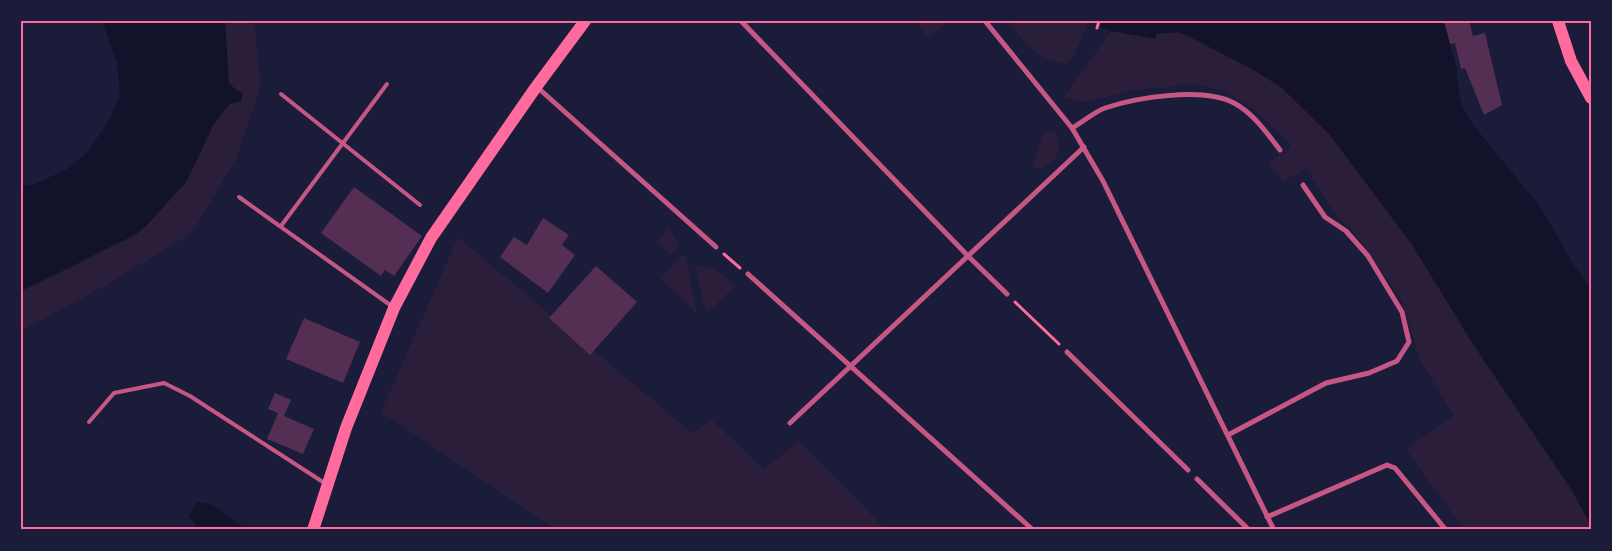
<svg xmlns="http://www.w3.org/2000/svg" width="1612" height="551" viewBox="0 0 1612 551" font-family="'IBM Plex Sans',sans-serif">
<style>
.green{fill:#2a1e3b}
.water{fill:#12122b}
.building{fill:#542f53}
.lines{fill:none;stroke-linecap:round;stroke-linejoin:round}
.path{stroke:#ff6b9d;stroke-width:3}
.service{stroke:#c65784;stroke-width:4}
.minor{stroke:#c65784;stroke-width:5}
.primary{stroke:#ff6b9d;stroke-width:12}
.neatline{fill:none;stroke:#ff6b9d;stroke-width:2}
</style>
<rect width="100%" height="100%" fill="#1b1b3a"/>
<g class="green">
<path d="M 225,21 L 254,21 L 261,86 L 237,157 L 192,233 L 103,287 L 21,331 L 21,291 L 75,266 L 146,226 L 186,182 L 214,124 L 224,110 L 230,104 L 241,101 L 242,93 L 236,90 L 229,83 Z"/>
<path d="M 916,21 L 950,21 L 928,38 Z"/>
<path d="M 1007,21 L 1089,21 L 1073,57 L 1066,64 C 1038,60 1025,43 1007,21 Z"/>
<path d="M 1111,31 L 1156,39 L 1156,34 L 1178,32 L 1188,36 L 1254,70 L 1282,88 L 1330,135 L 1413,246 L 1473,344 L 1571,489 L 1591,525 L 1591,530 L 1464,530 L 1406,449 L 1454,416 L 1420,360 L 1402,301 L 1351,228 L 1339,220 L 1306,168 L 1283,182 L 1268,163 L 1291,147 L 1286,140 L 1253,109 L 1225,91 L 1190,83 L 1166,88 L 1140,89 L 1089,101 L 1077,101 L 1064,97 Z"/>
<path d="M 1044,130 L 1055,133 L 1059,139 L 1060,147 L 1056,157 L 1041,170 L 1032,167 Z"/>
<path d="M 669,228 L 679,246 L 670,255 L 656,242 Z"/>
<path d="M 458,237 L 692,433 L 711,419 L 764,470 L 799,440 L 886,530 L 557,530 L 381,412 Z"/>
<path d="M 686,255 L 697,314 L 661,279 L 680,256 Z"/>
<path d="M 697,265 L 716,269 L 733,284 L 733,288 L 708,312 L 705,310 L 695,267 Z"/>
</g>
<g class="water">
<path d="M 102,21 L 225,21 L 229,83 L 236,90 L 243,93 L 241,101 L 230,104 L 224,110 L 214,124 L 186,182 L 146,226 L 135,235 L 21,291 L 21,186 L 32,185 L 66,170 L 88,152 L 111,117 L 120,95 L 117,63 Z"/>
<path d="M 1088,21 L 1444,21 L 1456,66 L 1460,99 L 1464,110 L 1474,126 L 1541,208 L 1572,262 L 1591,290 L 1591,525 L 1571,489 L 1473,344 L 1413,246 L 1330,135 L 1282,88 L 1254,70 L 1188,36 L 1178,32 L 1156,34 L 1156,39 L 1111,31 Z"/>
<path d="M 197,502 L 213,505 L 247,530 L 199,530 L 189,516 Z"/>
</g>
<g class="building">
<path d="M 1444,21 L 1469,21 L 1473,36 L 1485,33 L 1502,105 L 1484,115 L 1465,68 L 1461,69 L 1455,43 L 1450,44 Z"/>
<path d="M 354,187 L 422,236 L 394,276 L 385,270 L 381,276 L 321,233 Z"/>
<path d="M 543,218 L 569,235 L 562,245 L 575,255 L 548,293 L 500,257 L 514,237 L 527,245 Z"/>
<path d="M 596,266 L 637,302 L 590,355 L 549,318 Z"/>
<path d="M 304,318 L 360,342 L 343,383 L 286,359 Z"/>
<path d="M 275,393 L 291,400 L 284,416 L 314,429 L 303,454 L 267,439 L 278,413 L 268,409 Z"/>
</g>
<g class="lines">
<g class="path">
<path d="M 1097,28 L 1099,21"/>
<path d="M 724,254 L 740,268"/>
<path d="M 1015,302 L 1059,344"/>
</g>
<g class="service">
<path d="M 281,94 L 420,205"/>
<path d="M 239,197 L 393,307"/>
<path d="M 281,226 L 387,84"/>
<path d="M 89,422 L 114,393 L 164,383 L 190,396 L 326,484"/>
</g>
<g class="minor">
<path d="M 741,21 L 968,256 L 1007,294"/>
<path d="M 985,21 L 1072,128 L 1103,181 L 1274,530"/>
<path d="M 537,87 L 716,247"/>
<path d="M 1072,128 C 1083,122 1094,112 1105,108 C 1138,97 1203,87 1234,103 C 1253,113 1267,133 1280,150"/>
<path d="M 748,274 L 1033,530"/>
<path d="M 1067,352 L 1188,470"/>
<path d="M 790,423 L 1084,147"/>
<path d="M 1228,435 L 1326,383 L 1369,373 L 1397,361 L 1409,342 L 1402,312 L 1368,256 L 1346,231 L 1325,217 L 1303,185"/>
<path d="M 1197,479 L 1249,530"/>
<path d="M 1267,517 L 1387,465 L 1395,468 L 1446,530"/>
</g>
<g class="primary">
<path d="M 1558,21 L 1571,61 L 1591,98"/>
<path d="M 313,530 L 346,428 L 394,308 L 431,238 L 536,87 L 585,21"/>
</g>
</g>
<rect width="1612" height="551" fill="none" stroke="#1b1b3a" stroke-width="45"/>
<rect x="22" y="22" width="1568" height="506" class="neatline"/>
</svg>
